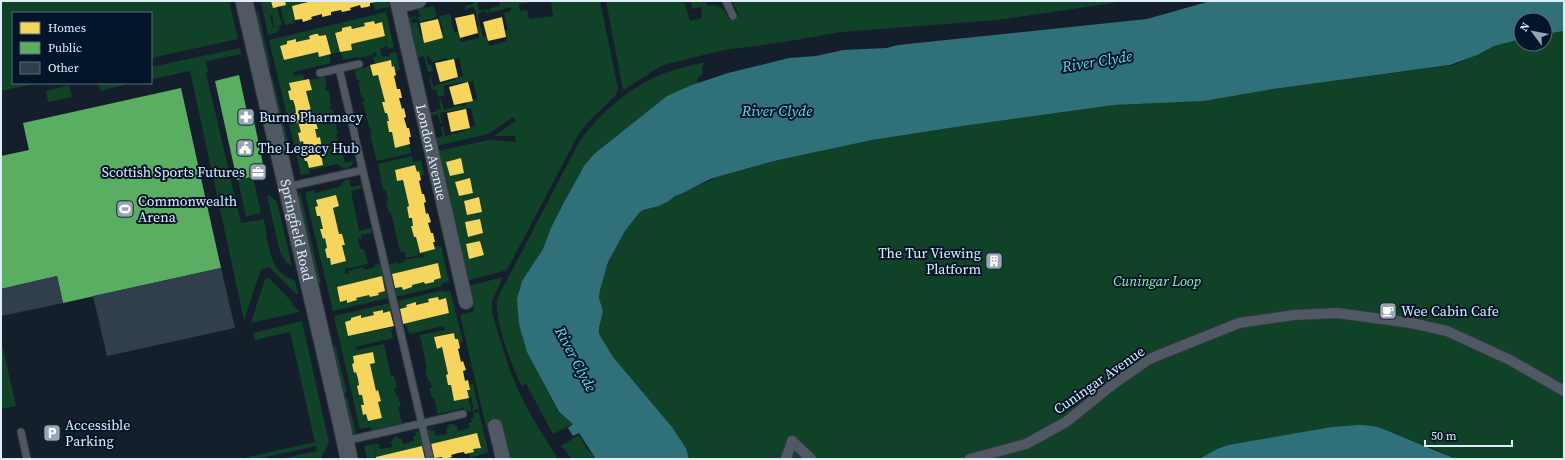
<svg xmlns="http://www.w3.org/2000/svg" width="1565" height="460" viewBox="0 0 1565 460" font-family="'Source Serif 4',serif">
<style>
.green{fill:#104228;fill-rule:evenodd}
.water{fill:#307179}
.homes{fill:#f6d55c}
.public{fill:#5aae61}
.building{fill:#313f4d}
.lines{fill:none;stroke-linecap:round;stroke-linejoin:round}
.service-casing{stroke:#303841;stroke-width:9}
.pedestrian-casing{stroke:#303841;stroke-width:12}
.minor-casing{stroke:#303841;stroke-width:16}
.tertiary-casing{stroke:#303841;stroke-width:19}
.service{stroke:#505861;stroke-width:7}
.pedestrian{stroke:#505861;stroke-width:10}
.minor{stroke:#505861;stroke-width:14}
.tertiary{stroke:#505861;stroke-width:17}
.labels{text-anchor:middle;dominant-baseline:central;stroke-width:4;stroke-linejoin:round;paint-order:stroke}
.poi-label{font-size:14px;fill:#e0edfb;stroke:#031629;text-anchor:start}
.street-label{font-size:14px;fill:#e0edfb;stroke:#031629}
.park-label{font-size:14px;font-style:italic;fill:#86f8ae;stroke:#031629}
.water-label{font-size:15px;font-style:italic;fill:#58dfee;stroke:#031629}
</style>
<rect width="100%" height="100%" fill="#141f2b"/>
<g class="green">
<path d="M 1,1 L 229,1 L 238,39 L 151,58 L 151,13 L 13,13 L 13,83 L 38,83 L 1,91 Z"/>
<path d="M 261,1 L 271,1 L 277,7 L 282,25 L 274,28 L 272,15 L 270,15 L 273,28 L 281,27 L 277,32 L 268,35 Z"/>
<path d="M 285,1 L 303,1 L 304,3 L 292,6 L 295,23 L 285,25 L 280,6 Z"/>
<path d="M 376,1 L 388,1 L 389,7 L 375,10 L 373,2 Z"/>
<path d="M 473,1 L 477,1 L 479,11 L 488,9 L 489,13 L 486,14 L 486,11 L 479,13 L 478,16 L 483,37 L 486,36 L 489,46 L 507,41 L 505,31 L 508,30 L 504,13 L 511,11 L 511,7 L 490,13 L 490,8 L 500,6 L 499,1 L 540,1 L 519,4 L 520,11 L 527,10 L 529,19 L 553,16 L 551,1 L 600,1 L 618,89 L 616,95 L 587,123 L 577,137 L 507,270 L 467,281 L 437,151 L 489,140 L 516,142 L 515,136 L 495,136 L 495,135 L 516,121 L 513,117 L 488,134 L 436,146 L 434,138 L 443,136 L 441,127 L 445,126 L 443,128 L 445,136 L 465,131 L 465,129 L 475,126 L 471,108 L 460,110 L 460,109 L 440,113 L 441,121 L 444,122 L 440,123 L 438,114 L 429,116 L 428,113 L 437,111 L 437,109 L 441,110 L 439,101 L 441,100 L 444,110 L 460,105 L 461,107 L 467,105 L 467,102 L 477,99 L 473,81 L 463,83 L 462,82 L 443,86 L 445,95 L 438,97 L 436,89 L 432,90 L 429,77 L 433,76 L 431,78 L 433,86 L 455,80 L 455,78 L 463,76 L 459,58 L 448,60 L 447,58 L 432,62 L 430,57 L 426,56 L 428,65 L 431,65 L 433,71 L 428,72 L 424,56 L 416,58 L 405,11 L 407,9 L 409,18 L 416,16 L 417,18 L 411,19 L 412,23 L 417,22 L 421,36 L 423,36 L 424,43 L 443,38 L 441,32 L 443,31 L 439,16 L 450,14 L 454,32 L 458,32 L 461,42 L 479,38 L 477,27 L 479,26 L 474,7 L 467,9 L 466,12 L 465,6 L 474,4 ZM 461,158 L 464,173 L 450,176 L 447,162 ZM 470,178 L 473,192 L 459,196 L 455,182 ZM 478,197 L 482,212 L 467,215 L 464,201 ZM 479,219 L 483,233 L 468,237 L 465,222 ZM 480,241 L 484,255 L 469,259 L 466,245 Z"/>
<path d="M 606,1 L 684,1 L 690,21 L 702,18 L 701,7 L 692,9 L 691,2 L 687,3 L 686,1 L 706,1 L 707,6 C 719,3 725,8 728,19 L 739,15 L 732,1 L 1126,1 L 997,20 L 841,32 L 784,42 L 724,50 L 663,65 L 623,90 Z"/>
<path d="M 434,6 L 437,17 L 419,22 L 418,17 L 420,16 L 418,9 Z"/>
<path d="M 258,11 L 271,69 L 268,70 L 256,15 Z"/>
<path d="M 386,12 L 394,47 L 388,49 L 382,22 L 375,24 L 374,21 L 364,23 L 365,26 L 352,29 L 342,28 L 342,31 L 334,33 L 340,52 L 331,54 L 327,35 L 319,36 L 318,34 L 309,36 L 310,39 L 296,42 L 296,39 L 287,41 L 287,44 L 280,46 L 285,64 L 285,60 L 318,52 L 319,57 L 329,55 L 331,63 L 293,72 L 294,76 L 303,74 L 304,80 L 289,84 L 291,90 L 288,91 L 290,100 L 293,100 L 296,113 L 293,113 L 296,122 L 298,122 L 301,132 L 298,133 L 300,142 L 303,141 L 305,152 L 302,152 L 305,161 L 307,161 L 310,173 L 301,175 L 269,40 Z"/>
<path d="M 1564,31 L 1564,459 L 1456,459 L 1432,448 L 1373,426 L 1228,445 L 1217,449 L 1199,459 L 689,459 L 686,448 L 672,427 L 613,357 L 599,335 L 599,328 L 603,311 L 599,298 L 600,290 L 608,262 L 625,231 L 639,212 L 643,210 L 659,206 L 669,201 L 675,196 L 720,176 L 774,161 L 872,140 L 962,126 L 1114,105 L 1204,101 L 1273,89 L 1454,65 L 1494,46 L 1521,39 L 1521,44 L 1545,44 L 1545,34 Z"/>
<path d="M 384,36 L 387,46 L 380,49 L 382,57 L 388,56 L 390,57 L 389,53 L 396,52 L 400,70 L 395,71 L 394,66 L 392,67 L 390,59 L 390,60 L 375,64 L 373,57 L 377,56 L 376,52 L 373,53 L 373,55 L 358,58 L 357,57 L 343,60 L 341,52 L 351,50 L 351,44 Z"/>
<path d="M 240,48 L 241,54 L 206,61 L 208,72 L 206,73 L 241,223 L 264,219 C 266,233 269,259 279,271 C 283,276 290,278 295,281 L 298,293 L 297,295 L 269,267 L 261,269 L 244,320 L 190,71 L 153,79 L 151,67 Z"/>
<path d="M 705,62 L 702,68 L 703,74 L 697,78 L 698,83 L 667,96 L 594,154 C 571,182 556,216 543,249 C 537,263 525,274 519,288 L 538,373 L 558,412 L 573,424 L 553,434 L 526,384 L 522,386 C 512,367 494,320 497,299 L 577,146 C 594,118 627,89 658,76 C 673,69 689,66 705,62 Z"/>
<path d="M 371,66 L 373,76 L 378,75 L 385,102 L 382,102 L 385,113 L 387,113 L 389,121 L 387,122 L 389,132 L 392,132 L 395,148 L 409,144 L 411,153 L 377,161 L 370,135 L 372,135 L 366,116 L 367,115 L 362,102 L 365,101 L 364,98 L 362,99 L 358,83 L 360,82 L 359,80 L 357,80 L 355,70 Z"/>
<path d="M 325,77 L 327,87 L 325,87 L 326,91 L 329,90 L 331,106 L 329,106 L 330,110 L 333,110 L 334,115 L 331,116 L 333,123 L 335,122 L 338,134 L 336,135 L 338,142 L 340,142 L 345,163 L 354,161 L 350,167 L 344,169 L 337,164 L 311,170 L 310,168 L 323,164 L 320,149 L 322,148 L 320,137 L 317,138 L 315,129 L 318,128 L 315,118 L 313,118 L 306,91 L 312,90 L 310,80 Z"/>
<path d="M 271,79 L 273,79 L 291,154 L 288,155 Z"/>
<path d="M 99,83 L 123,83 L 124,85 L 100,91 Z"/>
<path d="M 69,85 L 72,97 L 48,102 L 46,91 Z"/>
<path d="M 412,156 L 413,162 L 421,160 L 424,175 L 420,176 L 419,171 L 417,172 L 415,164 L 414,165 L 395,170 L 397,181 L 403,180 L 409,206 L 407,207 L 409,218 L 412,218 L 413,226 L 411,226 L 414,237 L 416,237 L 420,253 L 434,249 L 435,253 L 434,247 L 441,246 L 449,281 L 441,284 L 442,286 L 395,297 L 389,269 L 390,264 L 398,262 L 398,264 L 405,262 L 404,260 L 420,257 L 420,258 L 424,257 L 423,254 L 406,258 L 404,251 L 400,252 L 391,212 L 389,213 L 386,201 L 388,200 L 386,190 L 383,190 L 378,164 ZM 436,260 L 437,260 L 441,278 L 434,280 L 434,282 L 425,284 L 424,282 L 412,285 L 412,287 L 403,290 L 402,287 L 395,288 L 392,274 L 437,263 Z"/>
<path d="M 253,177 L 261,213 L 246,217 L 238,180 Z"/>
<path d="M 349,179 L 351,187 L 361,185 L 362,188 L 351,191 L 359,231 L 371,228 L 372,233 L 361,235 L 362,241 L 361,241 L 360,238 L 358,239 L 360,249 L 364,249 L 368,264 L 345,269 L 345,274 L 349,273 L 348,271 L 363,267 L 364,270 L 375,267 L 374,265 L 381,264 L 389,298 L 333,311 L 305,194 L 307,192 L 314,190 L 315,193 L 339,187 L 345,180 ZM 315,195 L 317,200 L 336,195 L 339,206 L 333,208 L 339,234 L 342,234 L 344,244 L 342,245 L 346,261 L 332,265 L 333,272 L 330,258 L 327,258 L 325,249 L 327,248 L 325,238 L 323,239 L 320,229 L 323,229 L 320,216 L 317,216 L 315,207 L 318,206 ZM 382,276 L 385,291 L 378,293 L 379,295 L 370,297 L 369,295 L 356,298 L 356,301 L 348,303 L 347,300 L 340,301 L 335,281 L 337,287 Z"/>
<path d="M 300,191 L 321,284 L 318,283 L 298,197 Z"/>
<path d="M 269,195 L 277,202 L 292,266 L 286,262 L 280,252 L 267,196 Z"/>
<path d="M 268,277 L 291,301 L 292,305 L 300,312 L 251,323 L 265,279 Z"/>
<path d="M 503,277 L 492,301 L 492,313 L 498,333 L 510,371 L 519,392 L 533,419 L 558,459 L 509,459 L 500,424 L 486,427 L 460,315 L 474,311 L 469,286 Z"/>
<path d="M 443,290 L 443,292 L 449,291 L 451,293 L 463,342 L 459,343 L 458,339 L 455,339 L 454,332 L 434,337 L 437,348 L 442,347 L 448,374 L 446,375 L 448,385 L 451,385 L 454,401 L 468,398 L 471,408 L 471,411 L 465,412 L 464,408 L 438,414 L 434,398 L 432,398 L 429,388 L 432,387 L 430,381 L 428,381 L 425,369 L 427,368 L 420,335 L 445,330 L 444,326 L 409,334 L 407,327 L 403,324 L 449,313 L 446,298 L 439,300 L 438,297 L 429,302 L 416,305 L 416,303 L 406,305 L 407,307 L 398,309 L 397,301 Z"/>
<path d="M 390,303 L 392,311 L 383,313 L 382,310 L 373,312 L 374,315 L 361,318 L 361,315 L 351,318 L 351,320 L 345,322 L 349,341 L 349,336 L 394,327 L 391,330 L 393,338 L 355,347 L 356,350 L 384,344 L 391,376 L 394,376 L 397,388 L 394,389 L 396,396 L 398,396 L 401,406 L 398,407 L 402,423 L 372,430 L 369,427 L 360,429 L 334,316 ZM 373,352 L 375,363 L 370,364 L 376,391 L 378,391 L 381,401 L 378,402 L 382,418 L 369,421 L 369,425 L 366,414 L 364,415 L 361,405 L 364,405 L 362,395 L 359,395 L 357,386 L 359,385 L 356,372 L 354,373 L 352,364 L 354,363 L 353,356 Z"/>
<path d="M 302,321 L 329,443 L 320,459 L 280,459 L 317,451 L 316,446 L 257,459 L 239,459 L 315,442 L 290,332 L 255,340 L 253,333 Z"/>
<path d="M 2,344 L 16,406 L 1,409 L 1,345 Z"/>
<path d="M 335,345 L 347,393 L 343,394 L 333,349 Z"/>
<path d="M 473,384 L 479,409 L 472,411 L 473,406 L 471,397 L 469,398 L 467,390 L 470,390 L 469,385 Z"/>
<path d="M 347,397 L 356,433 L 355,434 L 351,432 L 344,398 Z"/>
<path d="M 479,412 L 488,450 L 487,453 L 470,458 L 469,453 L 474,452 L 473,449 L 481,448 L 476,428 L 477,433 L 431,444 L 434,458 L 442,457 L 442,459 L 434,459 L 427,431 L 429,428 L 433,427 L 434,428 L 430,429 L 431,431 L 434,430 L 436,436 L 447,434 L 446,428 L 449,427 L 448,425 L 453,423 L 454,426 L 457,425 L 458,431 L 470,428 L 468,423 L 472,422 L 471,419 L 474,418 L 473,413 Z"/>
<path d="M 417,431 L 421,435 L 426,459 L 425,459 L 422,446 L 376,457 L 374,444 L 379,444 L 380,449 L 392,447 L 391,441 L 393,440 L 393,438 L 398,436 L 398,439 L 401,438 L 403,444 L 414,441 L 413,436 L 416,435 L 416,432 L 413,433 L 412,432 Z"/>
<path d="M 579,435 L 589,452 L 590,451 L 596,459 L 572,459 L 561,446 Z"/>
<path d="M 373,444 L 376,459 L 367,459 L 364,446 Z"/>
</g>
<g class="water">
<path d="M 1217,1 L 1564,1 L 1564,31 L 1545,34 L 1545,20 L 1521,20 L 1521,39 L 1494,46 L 1477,55 L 1450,65 L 1273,89 L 1204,101 L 1114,105 L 962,126 L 872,140 L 774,161 L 720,176 L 710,179 L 683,193 L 675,196 L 669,201 L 659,206 L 643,210 L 639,213 L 625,231 L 608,262 L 600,290 L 599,298 L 603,311 L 599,328 L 599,334 L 613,357 L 672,427 L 686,448 L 689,459 L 596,459 L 579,433 L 573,436 L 568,428 L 573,424 L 559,412 L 527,352 L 519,324 L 517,299 L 522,281 L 543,249 L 551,228 L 564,202 L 584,166 L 594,154 L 667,96 L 692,85 L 728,73 L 789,58 L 816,56 L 843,50 L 887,48 L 898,45 L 1147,19 L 1207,2 Z"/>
<path d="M 1360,425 L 1373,426 L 1383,429 L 1456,459 L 1199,459 L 1217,449 L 1228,445 L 1332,427 Z"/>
</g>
<g class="homes">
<path d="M 271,1 L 285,1 L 286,5 L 273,8 Z"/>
<path d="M 307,1 L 376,1 L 376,2 L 370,3 L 370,6 L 367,7 L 361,8 L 360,5 L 350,8 L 351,10 L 347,11 L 342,12 L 341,10 L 331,12 L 331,15 L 322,17 L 322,14 L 311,17 L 312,19 L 303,22 L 302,19 L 295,20 L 292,6 L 308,2 Z"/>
<path d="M 474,14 L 478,33 L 460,38 L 455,18 Z"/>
<path d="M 502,17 L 506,37 L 488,41 L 483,22 Z"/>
<path d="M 438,19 L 443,38 L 424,43 L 420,23 Z"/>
<path d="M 374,21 L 375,24 L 382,22 L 385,36 L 351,44 L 352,50 L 340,52 L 335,33 L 342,31 L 342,28 L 351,26 L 352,29 L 365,26 L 364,23 Z"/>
<path d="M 315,34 L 318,34 L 319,36 L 326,35 L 331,54 L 319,57 L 318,52 L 284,60 L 280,46 L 287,44 L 287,41 L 292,40 L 296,39 L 296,42 L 310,39 L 309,36 Z"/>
<path d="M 454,59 L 458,77 L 440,82 L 435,63 Z"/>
<path d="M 391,60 L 392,67 L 394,66 L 396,75 L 394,76 L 397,89 L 400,89 L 401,93 L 402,98 L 399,98 L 402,109 L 404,108 L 406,117 L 404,118 L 407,128 L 409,128 L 411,137 L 409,137 L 410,144 L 395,148 L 392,132 L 389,132 L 387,121 L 389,121 L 387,113 L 385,113 L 382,102 L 385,102 L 378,75 L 373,76 L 370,65 Z"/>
<path d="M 309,79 L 312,90 L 306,91 L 313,118 L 315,118 L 316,123 L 318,129 L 315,129 L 317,138 L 320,137 L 321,143 L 322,148 L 320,149 L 323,165 L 309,168 L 307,161 L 305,161 L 302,152 L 305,152 L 303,141 L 300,142 L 298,133 L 301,132 L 298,122 L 296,123 L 293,113 L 296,113 L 295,106 L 293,100 L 290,100 L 288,91 L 291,90 L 289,83 Z"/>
<path d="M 468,82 L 473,101 L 454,105 L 449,87 Z"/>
<path d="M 466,109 L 470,128 L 451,132 L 447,113 Z"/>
<path d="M 461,158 L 464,173 L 450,176 L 446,162 Z"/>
<path d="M 415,165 L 417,172 L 419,171 L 421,180 L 419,181 L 422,194 L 424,194 L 426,202 L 424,203 L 426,214 L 428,213 L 431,222 L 428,223 L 431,233 L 433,233 L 435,242 L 433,242 L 435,249 L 420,253 L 416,237 L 414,237 L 411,226 L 413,226 L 412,218 L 409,218 L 407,207 L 409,206 L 403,180 L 397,181 L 395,170 Z"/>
<path d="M 470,178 L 473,193 L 459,196 L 455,182 Z"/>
<path d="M 336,195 L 339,206 L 333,208 L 339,234 L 342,234 L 345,245 L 342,245 L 346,261 L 331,265 L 330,258 L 327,258 L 325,249 L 327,248 L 325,238 L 323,239 L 320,229 L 323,229 L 320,216 L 317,216 L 315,207 L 318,206 L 316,200 Z"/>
<path d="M 479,197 L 482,212 L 467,215 L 464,201 Z"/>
<path d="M 480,219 L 483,233 L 468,237 L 465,222 Z"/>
<path d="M 480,241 L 484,255 L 469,259 L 466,244 Z"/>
<path d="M 438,263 L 441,278 L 434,280 L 434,282 L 425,284 L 424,282 L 412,285 L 412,287 L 403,290 L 402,287 L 395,288 L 392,274 Z"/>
<path d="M 382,276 L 385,291 L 378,293 L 379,295 L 370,297 L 369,295 L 356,298 L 357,300 L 347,303 L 347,300 L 340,302 L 337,287 Z"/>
<path d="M 438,297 L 439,300 L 446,298 L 449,313 L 403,324 L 400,309 L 407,307 L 406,305 L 416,302 L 416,305 L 429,302 L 428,299 Z"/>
<path d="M 383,310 L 383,313 L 390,311 L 394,326 L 348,336 L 345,322 L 351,320 L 351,318 L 361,315 L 361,318 L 374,315 L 373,312 Z"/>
<path d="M 454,333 L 455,339 L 458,339 L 460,348 L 458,349 L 461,362 L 463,361 L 466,370 L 463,371 L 465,381 L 468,380 L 470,390 L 467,390 L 469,398 L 454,401 L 451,385 L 448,385 L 446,375 L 448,374 L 442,347 L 437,349 L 434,337 Z"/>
<path d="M 373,352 L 375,363 L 370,364 L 376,391 L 378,390 L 381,401 L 378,402 L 382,418 L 368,421 L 366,414 L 363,415 L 361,405 L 364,405 L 362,395 L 359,395 L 357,386 L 359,385 L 358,379 L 356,372 L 354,373 L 352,364 L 354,363 L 353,356 Z"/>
<path d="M 477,433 L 481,448 L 473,449 L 474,452 L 465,454 L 464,452 L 458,453 L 451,455 L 452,457 L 445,459 L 442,459 L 442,457 L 434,458 L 431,444 Z"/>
<path d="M 422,446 L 425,459 L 376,459 L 376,457 Z"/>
</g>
<g class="public">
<path d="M 239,75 L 249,121 L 254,121 L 265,174 L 237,180 L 215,81 Z"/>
<path d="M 181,88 L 221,268 L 63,303 L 57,276 L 1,289 L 1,156 L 29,150 L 23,123 Z"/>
</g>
<g class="building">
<path d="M 995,252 L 1002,262 L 993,268 L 986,258 Z"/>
<path d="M 221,268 L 235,328 L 107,356 L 93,296 Z"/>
<path d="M 57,276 L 63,303 L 1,316 L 1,289 Z"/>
</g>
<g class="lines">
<defs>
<g id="service">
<path d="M 726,1 L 733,16"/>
<path d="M 339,68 L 430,459"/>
<path d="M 320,73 L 359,64"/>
<path d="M 287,187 L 363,170"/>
<path d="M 21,432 L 27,459"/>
<path d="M 345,441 L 463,414"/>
</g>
<g id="pedestrian">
<path d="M 792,441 L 811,459"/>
<path d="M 786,459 L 792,441"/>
<path d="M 970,459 L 1026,444 L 1066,422 L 1112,385 L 1148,360 L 1159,355 L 1239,323 L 1294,315 L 1337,313 L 1411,323 L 1447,331 L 1510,360 L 1564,391"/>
</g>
<g id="minor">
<path id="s1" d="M 397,1 L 466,302"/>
<path d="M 399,6 L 419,1"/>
<path d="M 495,426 L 503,459"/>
</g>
<g id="tertiary">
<path id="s2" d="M 244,1 L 342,426 L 349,459"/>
</g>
</defs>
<use href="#service" class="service-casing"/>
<use href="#pedestrian" class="pedestrian-casing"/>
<use href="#minor" class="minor-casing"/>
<use href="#tertiary" class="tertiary-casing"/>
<use href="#service" class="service"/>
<use href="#pedestrian" class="pedestrian"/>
<use href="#minor" class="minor"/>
<use href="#tertiary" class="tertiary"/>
</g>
<defs>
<symbol id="pharmacy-square" viewBox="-11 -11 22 22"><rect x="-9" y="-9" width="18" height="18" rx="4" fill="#99a5b2" stroke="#031629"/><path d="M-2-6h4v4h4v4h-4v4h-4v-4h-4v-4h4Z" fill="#fff"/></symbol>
<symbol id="civic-square" viewBox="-11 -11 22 22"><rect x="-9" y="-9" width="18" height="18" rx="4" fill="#99a5b2" stroke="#031629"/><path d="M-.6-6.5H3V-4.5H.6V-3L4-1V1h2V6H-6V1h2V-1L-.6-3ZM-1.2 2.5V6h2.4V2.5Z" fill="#fff"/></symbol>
<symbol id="office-square" viewBox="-11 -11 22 22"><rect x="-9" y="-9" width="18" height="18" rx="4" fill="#99a5b2" stroke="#031629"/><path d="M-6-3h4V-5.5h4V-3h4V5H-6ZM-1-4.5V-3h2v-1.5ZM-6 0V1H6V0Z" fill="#fff"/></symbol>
<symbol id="stadium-square" viewBox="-11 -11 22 22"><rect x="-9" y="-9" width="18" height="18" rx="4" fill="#99a5b2" stroke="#031629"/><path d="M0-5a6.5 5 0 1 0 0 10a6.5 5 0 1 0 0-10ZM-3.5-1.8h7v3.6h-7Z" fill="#fff"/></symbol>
<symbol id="building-square" viewBox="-11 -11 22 22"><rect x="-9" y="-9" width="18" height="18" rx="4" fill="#99a5b2" stroke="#031629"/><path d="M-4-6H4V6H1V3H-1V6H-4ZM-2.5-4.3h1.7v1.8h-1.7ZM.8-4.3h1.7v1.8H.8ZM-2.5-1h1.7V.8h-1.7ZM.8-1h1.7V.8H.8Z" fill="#fff"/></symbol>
<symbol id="cafe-square" viewBox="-11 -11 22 22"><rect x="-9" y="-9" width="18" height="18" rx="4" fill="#99a5b2" stroke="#031629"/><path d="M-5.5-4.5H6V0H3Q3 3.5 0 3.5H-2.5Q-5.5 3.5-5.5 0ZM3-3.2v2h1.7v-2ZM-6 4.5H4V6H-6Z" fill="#fff"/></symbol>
<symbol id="parking-square" viewBox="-11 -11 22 22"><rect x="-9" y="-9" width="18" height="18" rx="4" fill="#99a5b2" stroke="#031629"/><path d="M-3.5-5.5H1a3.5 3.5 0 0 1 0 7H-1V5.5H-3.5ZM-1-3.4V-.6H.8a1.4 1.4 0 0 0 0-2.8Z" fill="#fff"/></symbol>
</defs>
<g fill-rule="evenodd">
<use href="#pharmacy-square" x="236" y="107" width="20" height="20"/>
<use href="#civic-square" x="235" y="138" width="20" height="20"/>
<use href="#office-square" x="248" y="162" width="20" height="20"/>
<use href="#stadium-square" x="115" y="199" width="20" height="20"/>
<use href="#building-square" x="984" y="251" width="20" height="20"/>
<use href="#cafe-square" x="1378" y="301" width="20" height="20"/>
<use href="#parking-square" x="42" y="423" width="20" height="20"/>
</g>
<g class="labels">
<g class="poi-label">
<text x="259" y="117">Burns Pharmacy</text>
<text x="258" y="148">The Legacy Hub</text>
<text x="245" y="172" text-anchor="end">Scottish Sports Futures</text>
<text x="138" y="201">Commonwealth<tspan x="138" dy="16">Arena</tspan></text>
<text x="981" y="253" text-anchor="end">The Tur Viewing<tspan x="981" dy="16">Platform</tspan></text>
<text x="1401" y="311">Wee Cabin Cafe</text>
<text x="65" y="425">Accessible<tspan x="65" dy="16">Parking</tspan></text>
</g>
<g class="street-label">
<text stroke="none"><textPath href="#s1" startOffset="155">London Avenue</textPath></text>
<text stroke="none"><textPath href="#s2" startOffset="235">Springfield Road</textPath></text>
<text transform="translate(1099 380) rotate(-35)">Cuningar Avenue</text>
</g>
<g class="park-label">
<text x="1157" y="281">Cuningar Loop</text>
</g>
<g class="water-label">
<text transform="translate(1097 61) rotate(-9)">River Clyde</text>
<text x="777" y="110">River Clyde</text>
<text transform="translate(576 359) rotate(62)">River Clyde</text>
</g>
</g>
<rect width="1565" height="460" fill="none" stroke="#e0edfb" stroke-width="4"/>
<rect x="12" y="12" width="140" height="72" fill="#031629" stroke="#5b6c7d"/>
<rect x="20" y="22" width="20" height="12" fill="#f6d55c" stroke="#5b6c7d"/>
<text x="48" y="32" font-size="12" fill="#e0edfb">Homes</text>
<rect x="20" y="42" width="20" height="12" fill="#5aae61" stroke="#5b6c7d"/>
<text x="48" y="52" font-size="12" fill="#e0edfb">Public</text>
<rect x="20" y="62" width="20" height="12" fill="#313f4d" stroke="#5b6c7d"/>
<text x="48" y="72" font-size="12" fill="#e0edfb">Other</text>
<g transform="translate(1533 32) rotate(302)"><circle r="19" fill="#031629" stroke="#5b6c7d"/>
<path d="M0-3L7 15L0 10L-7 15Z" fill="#99a5b2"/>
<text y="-6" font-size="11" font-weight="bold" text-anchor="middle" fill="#e0edfb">N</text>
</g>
<path d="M1425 440v6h87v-6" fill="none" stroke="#e0edfb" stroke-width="2"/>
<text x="1431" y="440" font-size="12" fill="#e0edfb" stroke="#031629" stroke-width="3" paint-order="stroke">50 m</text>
</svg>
